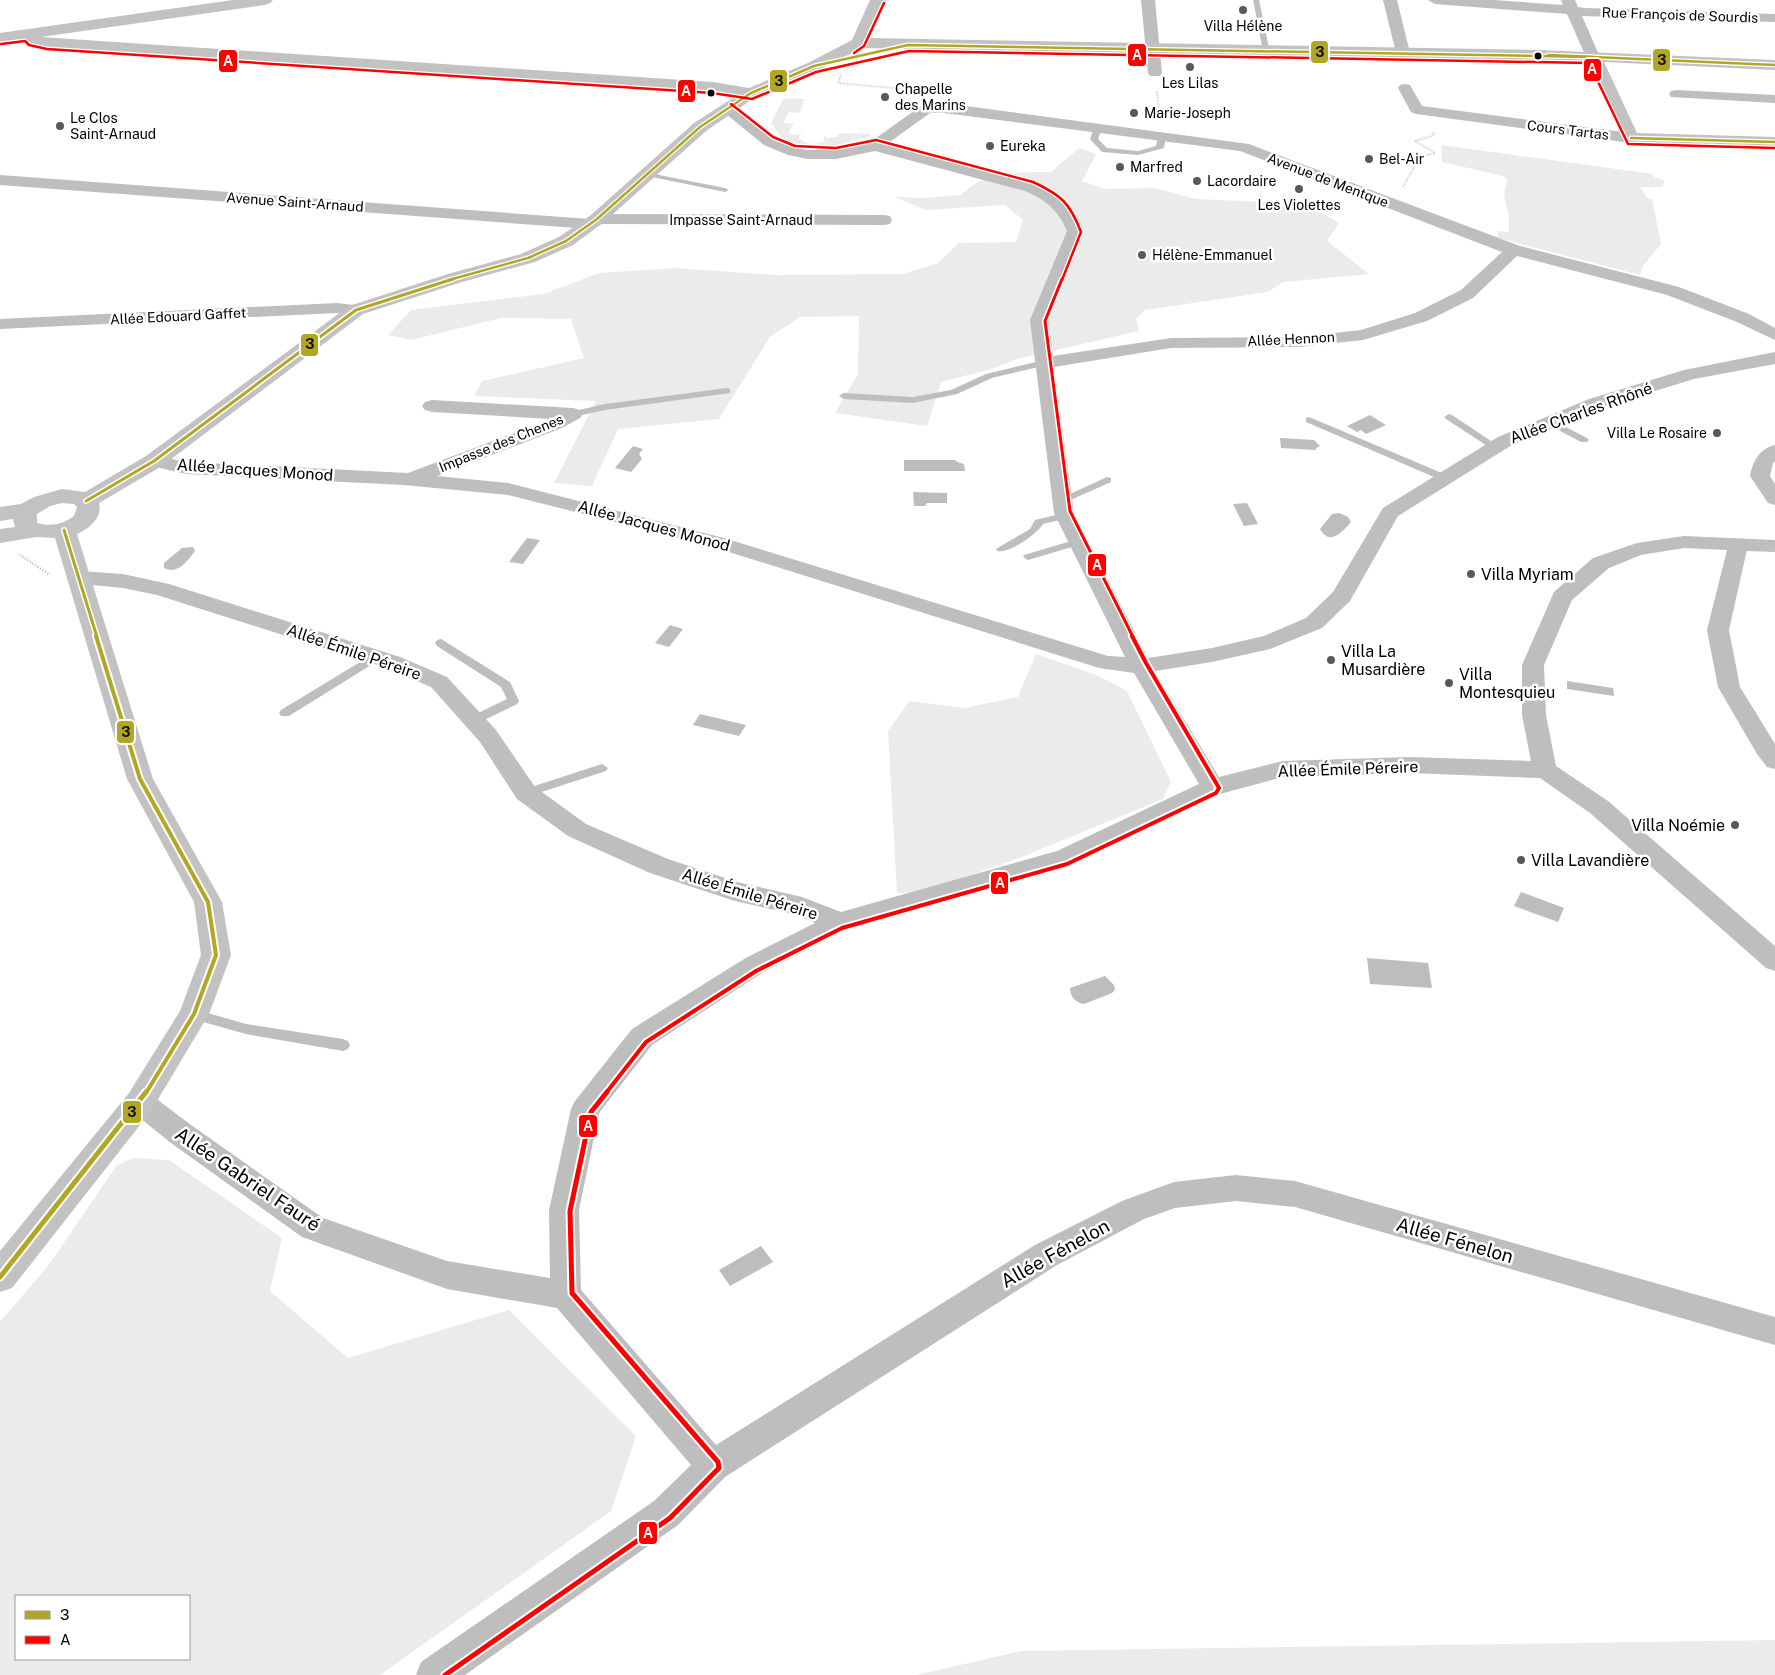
<svg xmlns="http://www.w3.org/2000/svg" width="1775" height="1675" viewBox="0 0 1775 1675" font-family="'Public Sans',sans-serif">
<style>
.green{fill:#ebebeb;fill-rule:evenodd}
.water{fill:#bdbdbd}
.lines{fill:none;stroke-linecap:round;stroke-linejoin:round}
.path-far1{stroke:#b9b9b9;stroke-width:2;stroke-dasharray:0.5 1;stroke-linecap:butt}
.path{stroke:#b9b9b9;stroke-width:2.5;stroke-dasharray:1 2;stroke-linecap:butt}
.lane{fill:#bebebe;fill-rule:evenodd}
.street{fill:#bebebe;fill-rule:evenodd}
.secondary{fill:#c2c2c2;fill-rule:evenodd}
.bus-1-far3-casing{stroke:#fff;stroke-width:5}
.bus-1-far2-casing{stroke:#fff;stroke-width:6}
.bus-1-far1-casing{stroke:#fff;stroke-width:8}
.bus-1-casing{stroke:#fff;stroke-width:9}
.bus-2-far3-casing{stroke:#fff;stroke-width:5}
.bus-2-far2-casing{stroke:#fff;stroke-width:6}
.bus-2-far1-casing{stroke:#fff;stroke-width:8}
.bus-2-casing{stroke:#fff;stroke-width:9}
.bus-1-far3{stroke:#b2a724;stroke-width:2.5}
.bus-1-far2{stroke:#b2a724;stroke-width:3}
.bus-1-far1{stroke:#b2a724;stroke-width:4}
.bus-1{stroke:#b2a724;stroke-width:5}
.bus-2-far3{stroke:#f00;stroke-width:2.5}
.bus-2-far2{stroke:#f00;stroke-width:3}
.bus-2-far1{stroke:#f00;stroke-width:4}
.bus-2{stroke:#f00;stroke-width:5}
.poi-dot{fill:#595959;stroke:#fff;stroke-width:2}
.bus-dot{fill:#000;stroke:#fff;stroke-width:2}
.labels{text-anchor:middle;dominant-baseline:central;stroke-width:5;stroke-linejoin:round;paint-order:stroke}
.far-street-label{font-size:14px;fill:#000;stroke:#fff}
.far-poi-label{font-size:14px;fill:#000;stroke:#fff;text-anchor:start}
.street-label{font-size:16px;fill:#000;stroke:#fff}
.poi-label{font-size:16px;fill:#000;stroke:#fff;text-anchor:start}
.near-street-label{font-size:19px;fill:#000;stroke:#fff}
.line-badge{stroke:#fff;stroke-width:2}
.badge-label{font-size:14px;text-anchor:middle;font-weight:bold;fill:#fff}
.pale-badge-label{font-size:14px;text-anchor:middle;font-weight:bold;fill:#111}
</style>
<rect width="100%" height="100%" fill="#fff"/>
<g class="green">
<path d="M 790,98 L 805,99 L 802,102 L 804,103 L 802,107 L 799,107 L 802,108 L 799,113 L 787,112 L 789,114 L 786,116 L 784,123 L 794,124 L 788,133 L 793,135 L 802,134 L 798,138 L 805,142 L 804,143 L 815,144 L 825,141 L 823,140 L 825,135 L 826,138 L 838,137 L 837,135 L 841,133 L 871,134 L 870,136 C 843,144 809,156 783,138 C 778,135 775,127 771,123 L 783,99 Z"/>
<path d="M 1441,145 L 1653,174 L 1654,177 L 1664,180 L 1663,187 L 1640,187 L 1647,198 L 1652,199 L 1661,244 L 1643,266 L 1640,275 L 1498,238 L 1498,231 L 1509,232 L 1509,216 L 1504,195 L 1507,179 L 1503,176 L 1442,162 Z"/>
<path d="M 1079,148 L 1096,154 L 1082,181 L 1105,189 L 1154,188 L 1196,199 L 1265,202 L 1318,211 L 1339,223 L 1327,241 L 1369,274 L 1283,282 L 1268,292 L 1145,310 L 1136,319 L 1139,331 L 1017,359 L 995,368 L 941,382 L 927,426 L 835,413 L 858,374 L 859,316 L 800,317 L 770,337 L 719,419 L 618,429 L 592,486 L 554,483 L 596,401 L 474,396 L 482,381 L 584,358 L 571,319 L 501,318 L 411,340 L 388,335 L 411,310 L 544,294 L 599,273 L 676,268 L 775,275 L 903,274 L 938,263 L 959,243 L 1016,242 L 1023,220 L 1005,205 L 926,210 L 895,197 L 925,198 L 961,195 C 984,171 1020,172 1051,172 Z"/>
<path d="M 1036,654 L 1099,676 L 1127,691 L 1171,782 L 1163,799 L 1027,855 L 923,892 L 897,893 L 888,731 L 909,701 L 964,708 L 1018,697 Z"/>
<path d="M 133,1158 L 169,1160 L 282,1238 L 270,1291 L 348,1358 L 509,1310 L 636,1436 L 611,1511 L 380,1675 L 0,1675 L 0,1322 L 48,1266 L 117,1165 ZM 16,1596 L 189,1596 L 189,1659 L 16,1659 Z"/>
<path d="M 1775,1640 L 1775,1675 L 916,1675 L 1021,1651 Z"/>
</g>
<g class="water">
<path d="M 1370,415 L 1386,425 L 1366,434 L 1361,430 L 1357,432 L 1347,426 Z"/>
<path d="M 1280,438 L 1314,440 L 1320,446 L 1316,448 L 1316,450 L 1281,448 Z"/>
<path d="M 633,446 L 643,449 L 639,454 L 642,459 L 631,472 L 615,468 Z"/>
<path d="M 904,460 L 955,460 L 957,462 L 964,464 L 965,471 L 904,471 Z"/>
<path d="M 913,492 L 947,493 L 947,503 L 927,503 L 925,506 L 914,506 Z"/>
<path d="M 1247,503 L 1258,524 L 1244,526 L 1233,504 Z"/>
<path d="M 1339,513 L 1348,517 L 1351,522 C 1343,531 1330,547 1320,529 L 1332,514 Z"/>
<path d="M 527,538 L 540,540 L 523,564 L 509,562 Z"/>
<path d="M 193,547 L 195,551 C 187,561 178,575 164,568 L 164,563 L 182,548 Z"/>
<path d="M 670,625 L 683,629 L 669,647 L 655,643 Z"/>
<path d="M 1567,681 L 1613,688 L 1614,696 L 1567,689 Z"/>
<path d="M 700,714 L 746,725 L 739,736 L 693,725 Z"/>
<path d="M 1521,892 L 1564,908 L 1558,922 L 1514,906 Z"/>
<path d="M 1367,958 L 1428,963 L 1432,988 L 1370,984 Z"/>
<path d="M 1105,976 L 1114,985 L 1115,990 L 1112,993 L 1084,1004 C 1076,1003 1070,997 1070,988 Z"/>
<path d="M 761,1246 L 773,1262 L 730,1286 L 719,1270 Z"/>
</g>
<g class="lines">
<g class="path-far1">
<path d="M 841,75 L 838,83 L 914,90 L 916,94"/>
<path d="M 1157,91 L 1160,117"/>
<path d="M 1403,187 L 1420,157 L 1435,153 L 1415,141 L 1435,135 L 1432,132"/>
</g>
<path class="path" d="M 20,555 L 50,575"/>
<g class="lane">
<path d="M 1253,0 L 1259,0 L 1270,53 L 1263,51 Z"/>
<path d="M 1095,126 L 1102,128 L 1098,139 L 1107,148 L 1138,151 L 1156,146 L 1158,136 L 1162,134 L 1166,136 L 1164,148 L 1138,155 L 1102,152 L 1090,139 Z"/>
<path d="M 644,172 L 725,188 L 729,190 L 725,192 L 647,176 L 644,176 Z"/>
<path d="M 1044,360 L 1049,363 L 1047,365 L 992,378 L 957,394 L 913,403 L 844,399 L 839,396 L 844,393 L 913,397 L 951,390 L 986,374 Z"/>
<path d="M 727,388 L 730,389 L 730,393 L 605,410 L 573,417 L 568,414 L 570,412 L 605,404 Z"/>
<path d="M 1449,414 L 1452,415 L 1500,447 L 1495,450 L 1492,449 L 1446,419 L 1444,417 Z"/>
<path d="M 1309,417 L 1449,476 L 1450,478 L 1449,480 L 1441,480 L 1306,422 L 1306,418 Z"/>
<path d="M 1550,419 L 1587,438 L 1589,440 L 1587,442 L 1581,442 L 1547,424 L 1545,422 Z"/>
<path d="M 1107,477 L 1111,478 L 1111,482 L 1066,502 L 1058,502 L 1057,500 Z"/>
<path d="M 1065,513 L 1069,514 L 1070,516 L 1069,518 L 1043,524 C 1037,534 1009,554 997,551 L 996,549 L 1030,529 L 1035,520 Z"/>
<path d="M 1078,539 L 1083,542 L 1082,544 L 1028,560 L 1023,557 L 1024,555 Z"/>
<path d="M 441,639 L 510,682 L 519,701 L 517,704 L 478,723 L 470,723 L 468,720 L 470,717 L 507,699 L 501,687 L 437,646 L 435,643 L 437,640 Z"/>
<path d="M 375,653 L 379,654 L 381,657 L 379,660 L 289,716 L 281,716 L 279,713 L 281,710 Z"/>
<path d="M 602,764 L 608,768 L 606,771 L 526,797 L 520,793 L 522,790 Z"/>
<path d="M 194,1009 L 246,1024 L 343,1039 L 348,1041 L 350,1045 L 348,1049 L 343,1051 L 246,1034 L 189,1018 L 187,1014 L 189,1010 Z"/>
</g>
<g class="street">
<path d="M 1141,0 L 1155,0 L 1162,73 L 1160,76 L 1150,76 L 1148,73 Z"/>
<path d="M 1383,0 L 1397,0 L 1410,53 L 1408,56 L 1398,56 L 1396,53 Z"/>
<path d="M 1428,0 L 1493,0 L 1563,5 L 1561,0 L 1575,0 L 1578,7 L 1585,8 L 1775,14 L 1775,22 L 1582,16 L 1600,57 L 1598,60 L 1588,60 L 1586,57 L 1567,14 L 1435,4 Z"/>
<path d="M 1405,84 L 1410,85 L 1422,106 L 1631,133 L 1636,135 L 1639,138 L 1636,141 L 1631,143 L 1416,114 L 1411,112 L 1398,88 L 1400,85 Z"/>
<path d="M 1676,90 L 1775,95 L 1775,103 L 1671,97 L 1669,94 L 1671,91 Z"/>
<path d="M 944,103 L 1249,144 L 1520,246 L 1679,287 L 1749,314 L 1775,328 L 1775,340 L 1737,322 L 1667,295 L 1517,256 L 1473,298 L 1427,321 L 1363,340 L 1299,347 L 1171,348 L 1054,367 L 1074,513 L 1148,658 L 1212,648 L 1264,636 L 1306,618 L 1333,592 L 1383,508 L 1498,437 L 1589,399 L 1684,370 L 1775,352 L 1775,364 L 1694,379 L 1603,407 L 1512,445 L 1398,516 L 1350,601 L 1322,628 L 1270,649 L 1212,662 L 1155,671 L 1219,777 L 1283,761 L 1409,757 L 1531,761 L 1522,715 L 1522,665 L 1554,592 L 1593,558 L 1637,543 L 1684,536 L 1775,540 L 1775,552 L 1747,551 L 1746,554 L 1729,630 L 1740,687 L 1775,744 L 1775,769 L 1767,767 L 1757,754 L 1718,687 L 1707,630 L 1727,550 L 1684,548 L 1641,555 L 1609,568 L 1572,600 L 1544,665 L 1546,715 L 1556,766 L 1608,801 L 1775,946 L 1775,971 L 1766,968 L 1590,813 L 1540,778 L 1409,773 L 1283,777 L 1220,794 L 1074,865 L 848,929 L 762,973 L 652,1045 L 599,1113 L 579,1210 L 581,1290 L 716,1445 L 1035,1245 L 1122,1201 L 1174,1182 L 1236,1175 L 1295,1181 L 1775,1317 L 1775,1345 L 1295,1207 L 1236,1201 L 1175,1208 L 1144,1219 L 1057,1265 L 725,1477 L 678,1525 L 465,1675 L 416,1675 L 421,1662 L 654,1501 L 691,1465 L 557,1308 L 447,1289 L 302,1237 L 171,1143 L 130,1110 L 126,1102 L 130,1094 L 140,1090 L 150,1094 L 191,1125 L 323,1218 L 447,1261 L 550,1278 L 549,1210 L 571,1109 L 575,1101 L 632,1029 L 744,959 L 815,923 L 797,915 L 735,901 L 650,873 L 568,836 L 517,799 L 480,742 L 431,687 L 384,667 L 157,595 L 123,588 L 71,583 L 68,578 L 71,573 L 79,571 L 123,574 L 169,584 L 400,657 L 447,677 L 496,730 L 535,787 L 586,824 L 668,859 L 737,882 L 802,897 L 841,912 L 1057,851 L 1199,784 L 1134,673 L 1099,668 L 710,546 L 508,495 L 404,485 L 186,474 L 147,465 L 144,461 L 147,457 L 154,455 L 186,462 L 408,473 L 551,419 L 432,412 L 425,410 L 422,406 L 425,402 L 432,400 L 573,408 L 580,410 L 583,414 L 580,418 L 562,428 L 437,476 L 508,483 L 724,538 L 1108,656 L 1125,657 L 1054,513 L 1030,320 L 1067,231 C 1058,210 1046,200 1025,191 L 875,151 L 836,159 L 807,159 L 788,155 L 764,145 L 720,109 L 723,106 L 733,106 L 770,135 L 786,145 L 807,150 L 822,150 L 850,148 L 869,143 L 921,106 ZM 930,113 L 944,113 L 1240,151 L 1502,252 L 1461,290 L 1415,313 L 1361,330 L 1299,337 L 1171,338 L 1053,356 L 1048,320 L 1083,231 C 1074,207 1060,195 1037,185 L 887,144 Z"/>
<path d="M 0,175 L 589,219 L 591,215 L 597,214 L 884,215 L 890,216 L 892,220 L 890,224 L 884,225 L 598,224 L 596,228 L 590,229 L 0,185 Z"/>
<path d="M 337,303 L 362,306 L 365,310 L 362,314 L 356,315 L 337,313 L 0,329 L 0,319 Z"/>
<path d="M 1775,445 L 1775,461 L 1773,463 L 1770,476 L 1775,484 L 1775,505 L 1768,503 L 1750,476 C 1753,461 1759,449 1775,445 Z"/>
</g>
<path class="secondary" d="M 233,0 L 273,0 L 270,3 L 265,5 L 41,37 L 713,82 L 749,88 L 808,63 L 852,40 L 870,0 L 886,0 L 869,38 L 1539,50 L 1775,60 L 1775,70 L 1604,62 L 1637,133 L 1775,137 L 1775,147 L 1625,142 L 1587,62 L 862,48 L 820,69 L 757,96 L 706,131 L 603,223 L 573,245 L 535,262 L 462,282 L 363,314 L 162,466 L 99,503 C 103,517 89,529 77,534 L 153,779 L 222,902 L 231,955 L 209,1014 L 151,1111 L 12,1288 L 0,1292 L 0,1251 L 129,1093 L 180,1011 L 201,955 L 194,902 L 127,779 L 55,538 L 36,537 L 0,543 L 0,529 L 15,527 L 13,519 L 0,521 L 0,507 L 21,504 L 34,497 L 62,489 L 85,492 L 146,456 L 349,306 L 448,274 L 521,254 L 559,237 L 591,215 L 694,123 L 736,96 L 713,92 L 47,48 L 25,42 L 23,39 L 0,43 L 0,33 ZM 62,503 L 74,504 L 77,507 L 74,516 C 63,524 51,527 37,523 L 37,514 L 50,506 Z"/>
<defs>
<g id="bus-1-far3">
<path d="M 1548,55 L 1775,65"/>
<path d="M 1631,138 L 1775,142"/>
<path d="M 449,280 L 528,258 L 566,241 L 597,219 L 700,127 L 751,93 L 814,66 L 908,45 L 1593,57"/>
</g>
<g id="bus-1-far2">
<path d="M 86,501 L 154,461 L 356,310 L 453,279"/>
<path d="M 64,530 L 97,637"/>
</g>
<path id="bus-1-far1" d="M 96,636 L 140,779 L 208,902 L 216,955 L 194,1014 L 146,1093"/>
<path id="bus-1" d="M 0,1277 L 146,1092"/>
<g id="bus-2-far3">
<path d="M 1,44 L 25,41 L 29,45 L 47,49 L 712,93 L 752,99 L 816,72 L 909,51 L 1589,63 L 1628,144 L 1775,148"/>
<path d="M 854,53 L 864,46 L 884,3"/>
<path d="M 731,104 L 773,137 L 795,146 L 836,148 L 876,140 L 1033,182 C 1061,195 1070,203 1081,232 L 1062,280"/>
</g>
<path id="bus-2-far2" d="M 1062,279 L 1045,321 L 1070,511 L 1133,637"/>
<path id="bus-2-far1" d="M 606,1093 L 646,1042 L 756,971 L 842,928 L 1067,864 L 1216,793 L 1219,788 L 1146,663 L 1132,636"/>
<path id="bus-2" d="M 445,1675 L 670,1518 L 719,1468 L 718,1462 L 572,1293 L 570,1211 L 591,1112 L 607,1092"/>
</defs>
<use href="#bus-1-far3" class="bus-1-far3-casing"/>
<use href="#bus-1-far2" class="bus-1-far2-casing"/>
<use href="#bus-1-far1" class="bus-1-far1-casing"/>
<use href="#bus-1" class="bus-1-casing"/>
<use href="#bus-2-far3" class="bus-2-far3-casing"/>
<use href="#bus-2-far2" class="bus-2-far2-casing"/>
<use href="#bus-2-far1" class="bus-2-far1-casing"/>
<use href="#bus-2" class="bus-2-casing"/>
<use href="#bus-1-far3" class="bus-1-far3"/>
<use href="#bus-1-far2" class="bus-1-far2"/>
<use href="#bus-1-far1" class="bus-1-far1"/>
<use href="#bus-1" class="bus-1"/>
<use href="#bus-2-far3" class="bus-2-far3"/>
<use href="#bus-2-far2" class="bus-2-far2"/>
<use href="#bus-2-far1" class="bus-2-far1"/>
<use href="#bus-2" class="bus-2"/>
</g>
<g class="poi-dot">
<circle cx="1243" cy="10" r="5"/>
<circle cx="1190" cy="67" r="5"/>
<circle cx="885" cy="97" r="5"/>
<circle cx="1134" cy="113" r="5"/>
<circle cx="60" cy="126" r="5"/>
<circle cx="990" cy="146" r="5"/>
<circle cx="1369" cy="159" r="5"/>
<circle cx="1120" cy="167" r="5"/>
<circle cx="1197" cy="181" r="5"/>
<circle cx="1299" cy="189" r="5"/>
<circle cx="1142" cy="255" r="5"/>
<circle cx="1717" cy="433" r="5"/>
<circle cx="1471" cy="574" r="5"/>
<circle cx="1331" cy="660" r="5"/>
<circle cx="1449" cy="683" r="5"/>
<circle cx="1735" cy="825" r="5"/>
<circle cx="1521" cy="860" r="5"/>
</g>
<g class="bus-dot">
<circle cx="1538" cy="56" r="4.5"/>
<circle cx="711" cy="93" r="4.5"/>
</g>
<g class="labels">
<g class="far-street-label">
<text transform="translate(1680 15) rotate(2)">Rue François de Sourdis</text>
<text transform="translate(1568 130) rotate(7)">Cours Tartas</text>
<text transform="translate(1328 180) rotate(21)">Avenue de Mentque</text>
<text transform="translate(295 202) rotate(4)">Avenue Saint-Arnaud</text>
<text x="741" y="220">Impasse Saint-Arnaud</text>
<text transform="translate(178 316) rotate(-3)">Allée Edouard Gaffet</text>
<text transform="translate(1291 339) rotate(-3)">Allée Hennon</text>
<text transform="translate(501 443) rotate(-22)">Impasse des Chenes</text>
</g>
<g class="far-poi-label">
<text x="1243" y="26" text-anchor="middle">Villa Hélène</text>
<text x="1190" y="83" text-anchor="middle">Les Lilas</text>
<text x="895" y="89">Chapelle<tspan x="895" dy="16">des Marins</tspan></text>
<text x="1144" y="113">Marie-Joseph</text>
<text x="70" y="118">Le Clos<tspan x="70" dy="16">Saint-Arnaud</tspan></text>
<text x="1000" y="146">Eureka</text>
<text x="1379" y="159">Bel-Air</text>
<text x="1130" y="167">Marfred</text>
<text x="1207" y="181">Lacordaire</text>
<text x="1299" y="205" text-anchor="middle">Les Violettes</text>
<text x="1152" y="255">Hélène-Emmanuel</text>
<text x="1707" y="433" text-anchor="end">Villa Le Rosaire</text>
</g>
<g class="street-label">
<text transform="translate(1581 413) rotate(-20)">Allée Charles Rhôné</text>
<text transform="translate(255 470) rotate(4)">Allée Jacques Monod</text>
<text transform="translate(654 526) rotate(15)">Allée Jacques Monod</text>
<text transform="translate(354 652) rotate(19)">Allée Émile Péreire</text>
<text transform="translate(1348 769) rotate(-2)">Allée Émile Péreire</text>
<text transform="translate(750 894) rotate(17)">Allée Émile Péreire</text>
</g>
<g class="poi-label">
<text x="1481" y="574">Villa Myriam</text>
<text x="1341" y="651">Villa La<tspan x="1341" dy="18">Musardière</tspan></text>
<text x="1459" y="674">Villa<tspan x="1459" dy="18">Montesquieu</tspan></text>
<text x="1725" y="825" text-anchor="end">Villa Noémie</text>
<text x="1531" y="860">Villa Lavandière</text>
</g>
<g class="near-street-label">
<text transform="translate(248 1179) rotate(34)">Allée Gabriel Fauré</text>
<text transform="translate(1455 1240) rotate(16)">Allée Fénelon</text>
<text transform="translate(1055 1253) rotate(-29)">Allée Fénelon</text>
</g>
</g>
<g class="line-badge">
<rect x="1310" y="40" width="19" height="24" rx="5" fill="#b2a724"/>
<rect x="1127" y="43" width="20" height="24" rx="5" fill="#f00"/>
<rect x="1652" y="48" width="19" height="24" rx="5" fill="#b2a724"/>
<rect x="218" y="49" width="20" height="24" rx="5" fill="#f00"/>
<rect x="1583" y="58" width="19" height="24" rx="5" fill="#f00"/>
<rect x="769" y="69" width="19" height="24" rx="5" fill="#b2a724"/>
<rect x="677" y="79" width="19" height="24" rx="5" fill="#f00"/>
<rect x="300" y="333" width="19" height="24" rx="5" fill="#b2a724"/>
<rect x="1087" y="553" width="20" height="24" rx="5" fill="#f00"/>
<rect x="116" y="720" width="19" height="24" rx="5" fill="#b2a724"/>
<rect x="990" y="871" width="19" height="24" rx="5" fill="#f00"/>
<rect x="122" y="1100" width="20" height="24" rx="5" fill="#b2a724"/>
<rect x="578" y="1114" width="20" height="24" rx="5" fill="#f00"/>
<rect x="638" y="1521" width="20" height="24" rx="5" fill="#f00"/>
</g>
<g class="badge-label">
<text x="1137" y="60">A</text>
<text x="228" y="66">A</text>
<text x="1592" y="74">A</text>
<text x="686" y="96">A</text>
<text x="1097" y="570">A</text>
<text x="1000" y="888">A</text>
<text x="588" y="1131">A</text>
<text x="648" y="1538">A</text>
</g>
<g class="pale-badge-label">
<text x="1320" y="57">3</text>
<text x="1662" y="65">3</text>
<text x="779" y="86">3</text>
<text x="310" y="349">3</text>
<text x="126" y="737">3</text>
<text x="132" y="1117">3</text>
</g>
<rect x="15" y="1595" width="175" height="65" fill="#ffffff" stroke="#999999"/>
<rect x="25" y="1611" width="25" height="8" fill="#b2a724" stroke="#999999"/>
<text x="60" y="1620" font-size="15" fill="#000000">3</text>
<rect x="25" y="1636" width="25" height="8" fill="#ff0000" stroke="#999999"/>
<text x="60" y="1645" font-size="15" fill="#000000">A</text>
</svg>
